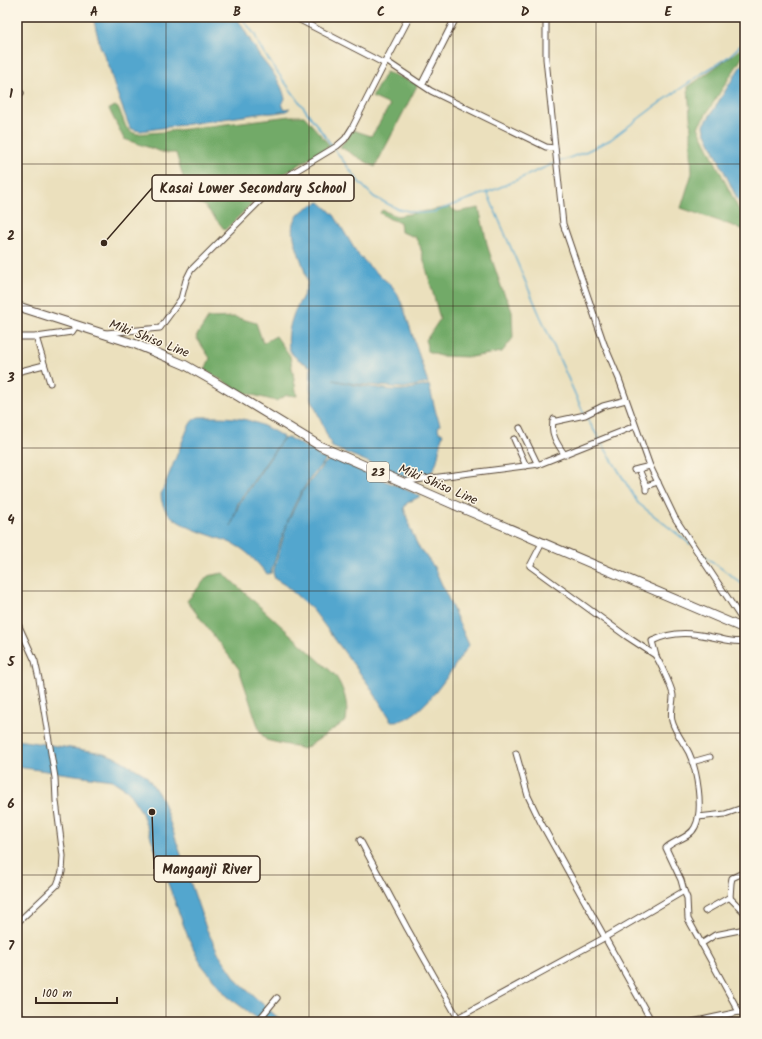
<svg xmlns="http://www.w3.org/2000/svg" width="762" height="1039" viewBox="0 0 762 1039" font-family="Kalam,sans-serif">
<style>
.forest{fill:#72aa68;stroke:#566a43}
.water{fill:#52a6ce;stroke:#466876}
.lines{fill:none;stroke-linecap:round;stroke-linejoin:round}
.stream{stroke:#52a6ce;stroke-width:1.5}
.minor-casing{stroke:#554536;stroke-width:7}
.tertiary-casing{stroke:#554536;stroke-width:8}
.primary-casing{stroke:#554536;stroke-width:10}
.minor{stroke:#fff;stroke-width:5}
.tertiary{stroke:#fff;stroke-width:6}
.primary{stroke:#fff;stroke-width:8}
.grid{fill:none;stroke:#3b2a1e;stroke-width:1;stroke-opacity:0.55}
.labels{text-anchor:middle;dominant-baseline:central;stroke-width:3;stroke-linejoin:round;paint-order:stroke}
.shield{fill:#fcf5e5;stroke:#75675a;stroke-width:1}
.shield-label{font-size:12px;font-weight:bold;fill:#3b2a1e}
.street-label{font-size:13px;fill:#3b2a1e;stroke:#fcf5e5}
.leader{fill:none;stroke:#3b2a1e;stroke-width:1.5}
.callout-dot{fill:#3b2a1e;stroke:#fcf5e5;stroke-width:1.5}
.callout{fill:#fcf5e5;stroke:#3b2a1e;stroke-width:1.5}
.callout-label{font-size:14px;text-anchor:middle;font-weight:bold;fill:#3b2a1e}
.neatline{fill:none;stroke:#3b2a1e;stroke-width:1.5}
.grid-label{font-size:13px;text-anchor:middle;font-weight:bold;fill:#3b2a1e}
</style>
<rect width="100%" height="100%" fill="#fcf5e5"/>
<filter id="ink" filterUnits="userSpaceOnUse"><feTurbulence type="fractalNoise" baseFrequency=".025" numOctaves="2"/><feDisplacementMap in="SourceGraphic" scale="8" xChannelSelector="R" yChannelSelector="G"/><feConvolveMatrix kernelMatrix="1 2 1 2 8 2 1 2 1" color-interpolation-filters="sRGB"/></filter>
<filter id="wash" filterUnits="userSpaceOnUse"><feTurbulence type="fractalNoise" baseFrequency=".012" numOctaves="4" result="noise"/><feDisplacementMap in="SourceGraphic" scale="16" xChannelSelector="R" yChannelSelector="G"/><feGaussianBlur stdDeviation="0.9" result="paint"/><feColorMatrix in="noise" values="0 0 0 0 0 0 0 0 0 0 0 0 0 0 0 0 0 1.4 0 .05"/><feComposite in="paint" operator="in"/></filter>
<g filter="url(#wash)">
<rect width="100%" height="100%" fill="#ebe0bd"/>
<g class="forest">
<path d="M 745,46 L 745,53 L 698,127 L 740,212 L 745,215 L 745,230 L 681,208 L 692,173 L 691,152 L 691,131 L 688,87 Z"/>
<path d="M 386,72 L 418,84 L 375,167 L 340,147 L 353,130 L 371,136 L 374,132 L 390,105 L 372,97 Z"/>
<path d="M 115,106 L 119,109 L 126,127 L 130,131 L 136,134 L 162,132 L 290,116 L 304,116 L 330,146 L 279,177 L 225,230 L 204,205 L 193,202 L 188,194 L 176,153 L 165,153 L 124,139 L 109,109 Z"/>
<path d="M 450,207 L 457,212 L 479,208 L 488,248 L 502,289 L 512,311 L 513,338 L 502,352 L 471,357 L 440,356 L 427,351 L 426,340 L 440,319 L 420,246 L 415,237 L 401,232 L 400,222 L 390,219 L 380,213 L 382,210 L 397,216 Z"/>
<path d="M 235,317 L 256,323 L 263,343 L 276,336 L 290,356 L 297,396 L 287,395 L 276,401 L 245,393 L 233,387 L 205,370 L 210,358 L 196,337 L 208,318 Z"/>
<path d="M 223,573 L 335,675 C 344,689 349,704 346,721 L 304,749 L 266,740 L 260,732 L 239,669 L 187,601 L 208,576 Z"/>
</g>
<g class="water">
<path d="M 93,17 L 235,17 L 239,21 L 253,45 L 255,47 C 258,56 263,60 269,68 C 276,76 283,88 285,99 L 282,103 L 284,109 L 290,108 L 287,111 C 279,112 272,114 264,113 L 141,131 L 135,130 L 130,128 L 114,85 L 109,66 L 100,46 Z"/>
<path d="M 745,63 L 745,212 L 742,209 L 705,131 L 704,125 L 740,67 Z"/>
<path d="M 320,202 L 334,215 L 357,253 L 370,267 L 392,286 L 397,293 L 404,309 L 428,383 L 404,388 L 355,384 L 333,380 L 355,385 L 393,390 L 404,390 L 429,385 L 436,413 L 440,424 L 438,428 L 439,432 L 443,434 C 437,449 441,462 429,475 L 407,478 L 332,447 L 312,400 L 310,388 L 311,367 C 306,364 298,360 293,355 C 284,346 290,322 295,311 C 298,303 305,295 307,286 C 308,280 305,274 304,269 C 294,238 280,216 320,202 Z"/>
<path d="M 199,417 C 235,417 250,416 282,436 L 283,438 L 238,503 L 231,526 L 239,504 L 283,439 L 289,438 L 317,453 L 320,458 L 325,458 L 325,461 C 291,497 285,528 271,573 L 267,574 C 258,564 248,551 235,545 C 213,533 160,527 161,494 L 187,430 C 190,424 192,419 199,417 Z"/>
<path d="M 333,459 L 421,496 L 407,503 L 404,508 L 410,528 L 418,546 L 434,567 L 469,645 C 454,666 427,712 402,720 C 399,721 394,721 390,721 L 390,718 L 368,684 L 313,610 L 285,585 L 275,579 L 273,573 L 288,521 L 302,492 L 323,465 L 328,461 Z"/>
<path d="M 17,740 L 104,753 L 117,758 L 146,775 L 162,799 L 206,928 L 219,954 L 239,983 L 283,1022 L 262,1022 L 227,996 L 201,964 L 188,937 L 141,811 L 127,790 L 112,780 L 17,767 Z"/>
</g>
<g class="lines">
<g class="stream">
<path d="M 241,17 L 255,35 L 260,47 L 275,69 L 359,182 L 374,197 L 398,209 L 420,213 L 434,212 L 496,189 L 555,163"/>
<path d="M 558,162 L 585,152 L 610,140 L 654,107 L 703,73 L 728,57 L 741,45 L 745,44"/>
<path d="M 487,192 L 538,311 L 584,414"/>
<path d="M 586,417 L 638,503 L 690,544"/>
<path d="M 702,554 L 745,586"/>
</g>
</g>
</g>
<g filter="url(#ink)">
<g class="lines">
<defs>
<g id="minor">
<path d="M 294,17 L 385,64"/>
<path d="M 546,17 L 546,59 L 563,224 L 604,344 L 619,379 L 650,466 L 675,518 L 745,624 L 744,629"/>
<path d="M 17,97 L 21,93"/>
<path d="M 106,333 L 160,328 L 181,299 L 186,280 L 191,270 L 278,183 L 294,172 L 337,146 L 345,139 L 352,128 L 386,61 L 431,91 L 546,147 L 554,148"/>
<path d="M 17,337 L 36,337 L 72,332 L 76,326"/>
<path d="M 36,337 L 50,383"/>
<path d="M 17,372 L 44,365"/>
<path d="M 554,419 C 549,432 557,444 565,455"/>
<path d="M 553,422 L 585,415 L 603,406 L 626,400"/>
<path d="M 520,428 L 538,465"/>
<path d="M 514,439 L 526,466"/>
<path d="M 639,469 L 646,486 L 646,490"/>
<path d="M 634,470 L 650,466"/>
<path d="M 405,483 L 408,481 L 540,464 L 635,426"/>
<path d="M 646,486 L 658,482"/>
<path d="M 542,543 L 530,566 L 626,636 L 655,655 C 659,660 673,690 673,696 C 673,704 670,712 672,721 C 675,732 684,743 689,753 C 697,770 704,810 695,827 C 690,838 674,840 666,848 L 681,880 L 684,891 L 687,898 L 688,919 L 739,1012"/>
<path d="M 17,622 L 35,661 L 39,679 L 55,778 L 56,801 L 63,856 L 62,872 L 57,885 L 17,923"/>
<path d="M 656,656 L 652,641 C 675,630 694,633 717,638 C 726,640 736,643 745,641"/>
<path d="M 516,753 L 528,796 L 540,821 L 652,1022"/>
<path d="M 692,762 L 710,757"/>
<path d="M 698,817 L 725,814 L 745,807"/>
<path d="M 360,840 L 407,928 L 460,1022"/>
<path d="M 745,872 L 732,878 L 731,883 L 730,898 L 745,913"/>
<path d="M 705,911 L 730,897"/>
<path d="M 701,944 L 715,935 L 745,929"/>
<path d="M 17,1011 L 26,1022"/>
<path d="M 257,1022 L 277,998"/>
<path d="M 450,1022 L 604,938 L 684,891"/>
<path d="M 692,1022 L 739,1012 L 745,1013"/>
</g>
<g id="tertiary">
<path d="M 386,61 L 409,17"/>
<path d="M 422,84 L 456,17"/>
</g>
<path id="primary" d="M 17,306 L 135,344 L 157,353 L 185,365 L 213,381 L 320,446 L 466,510 L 745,629"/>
</defs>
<use href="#minor" class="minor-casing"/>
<use href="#tertiary" class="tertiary-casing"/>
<use href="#primary" class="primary-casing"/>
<use href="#minor" class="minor"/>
<use href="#tertiary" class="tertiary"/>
<use href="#primary" class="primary"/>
</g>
</g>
<path class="grid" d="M 166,17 L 166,1022M 309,17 L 309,1022M 453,17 L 453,1022M 596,17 L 596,1022M 17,164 L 745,164M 17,306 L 745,306M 17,448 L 745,448M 17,591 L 745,591M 17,733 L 745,733M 17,875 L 745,875"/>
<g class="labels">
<rect class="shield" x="367" y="462" width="22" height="20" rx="3"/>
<g class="shield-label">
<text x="378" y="472">23</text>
</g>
<g class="street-label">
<text transform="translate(149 339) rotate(21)">Miki Shiso Line</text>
<text transform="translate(438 485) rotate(23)">Miki Shiso Line</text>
</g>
</g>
<path class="leader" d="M104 243L152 188M152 812L154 869"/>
<g class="callout-dot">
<circle cx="104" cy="243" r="4"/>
<circle cx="152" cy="812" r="4"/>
</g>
<g class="callout">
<rect x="152" y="175" width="202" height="26" rx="4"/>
<rect x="154" y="856" width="106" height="26" rx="4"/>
</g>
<g class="callout-label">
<text x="253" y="193">Kasai Lower Secondary School</text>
<text x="207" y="874">Manganji River</text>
</g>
<rect width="762" height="1039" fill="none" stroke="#fcf5e5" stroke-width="44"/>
<path d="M36 997v6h81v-6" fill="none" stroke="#3b2a1e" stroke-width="2"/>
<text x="42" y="997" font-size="12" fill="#3b2a1e" stroke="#fcf5e5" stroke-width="3" paint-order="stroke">100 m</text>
<rect x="22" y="22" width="718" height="995" class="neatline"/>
<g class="grid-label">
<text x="94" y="16">A</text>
<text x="237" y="16">B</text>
<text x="381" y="16">C</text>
<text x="525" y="16">D</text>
<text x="668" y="16">E</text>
<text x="11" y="98">1</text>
<text x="11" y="240">2</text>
<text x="11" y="382">3</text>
<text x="11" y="524">4</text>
<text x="11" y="666">5</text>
<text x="11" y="808">6</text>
<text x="11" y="950">7</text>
</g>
</svg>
